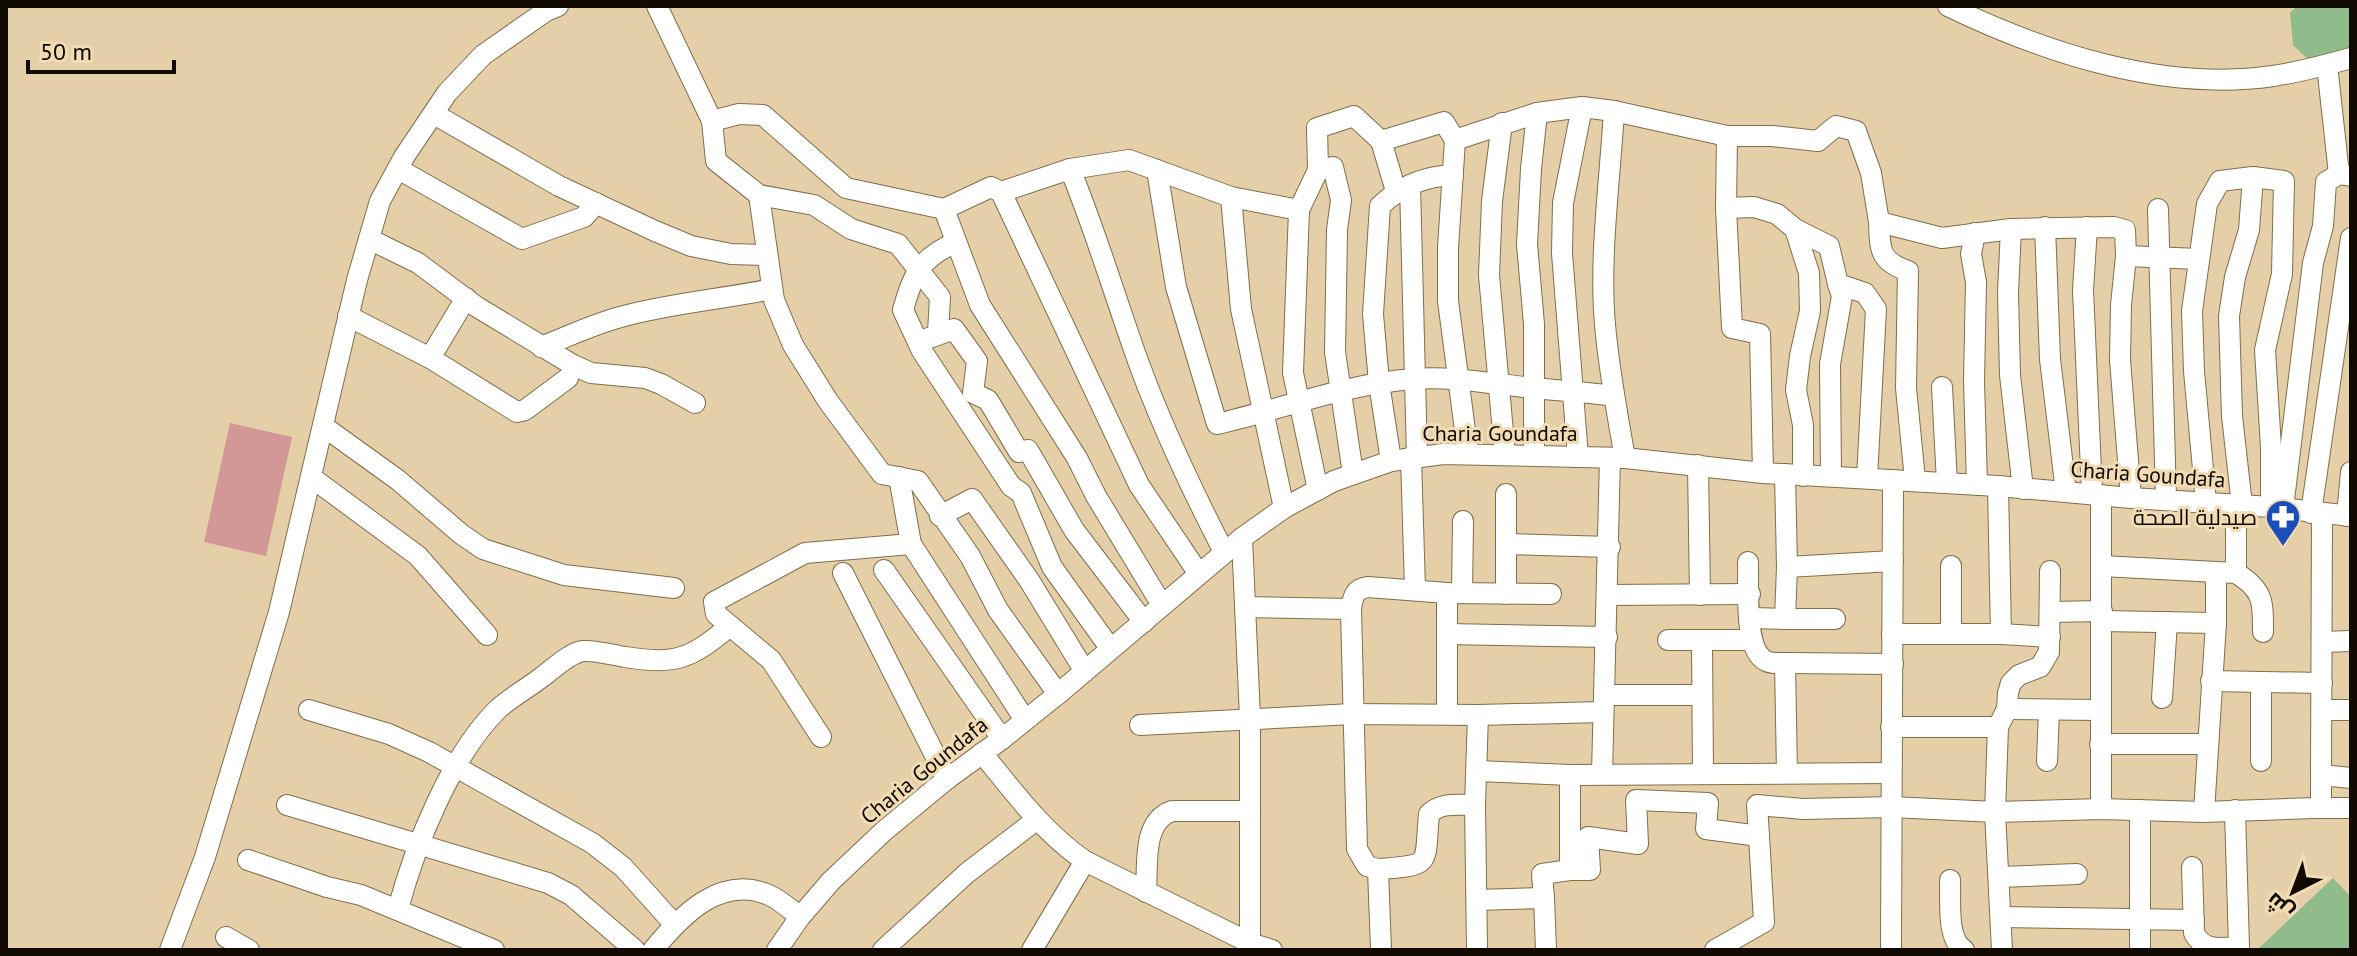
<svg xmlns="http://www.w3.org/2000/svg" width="2357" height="956" viewBox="0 0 2357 956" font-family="'PT Sans',Cairo,sans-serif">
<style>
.green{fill:#d19895}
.building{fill:#90bc8c;filter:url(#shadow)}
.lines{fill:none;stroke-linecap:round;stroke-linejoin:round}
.street-casing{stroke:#816e4a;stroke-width:22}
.street{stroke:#fff;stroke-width:20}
.labels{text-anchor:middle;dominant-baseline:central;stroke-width:6;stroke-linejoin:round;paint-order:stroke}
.street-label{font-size:22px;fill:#110a01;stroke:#f1dcb4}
.poi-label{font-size:22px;fill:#110a01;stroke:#f1dcb4;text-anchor:end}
</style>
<defs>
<filter id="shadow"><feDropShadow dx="6" dy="6" stdDeviation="0" flood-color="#0004"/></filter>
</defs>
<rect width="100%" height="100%" fill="#e4cfa8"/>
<path class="green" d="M 230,423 L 292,437 L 266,556 L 204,542 Z"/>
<g class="building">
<path d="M 2297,6 L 2351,6 L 2351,51 L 2311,61 L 2293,45 L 2290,13 Z"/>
<path d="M 2333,878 L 2351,898 L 2351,950 L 2261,950 L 2259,948 Z"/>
</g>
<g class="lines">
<defs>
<g id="street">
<path d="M 657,6 L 712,121 L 739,114 L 763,115 L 846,188 L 944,209 L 991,187 L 1001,192 L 1070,169 L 1129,160 L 1231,197 L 1299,210 L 1318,170 L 1317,128 L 1354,116 L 1381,141"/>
<path d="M 1948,6 C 2045,53 2164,92 2273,76 C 2300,72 2326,65 2351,58"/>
<path d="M 2327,65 L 2339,174 L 2351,176"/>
<path d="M 1614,111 C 1610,179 1599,258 1605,325 C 1609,370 1617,414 1625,458"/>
<path d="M 434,114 L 559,186 L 655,231 L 691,246 L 731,254 L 767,255"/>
<path d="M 712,121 L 716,161 L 759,195 L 814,205 L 851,229 L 898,244 L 940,297 L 938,333"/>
<path d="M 1502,123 L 1492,201 L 1489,275 L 1505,455"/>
<path d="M 1727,136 L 1726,208 L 1754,207 L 1777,214 L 1795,229 L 1809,273 L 1810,311 L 1800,356 L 1796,390 L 1803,425 L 1803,476"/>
<path d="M 1455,140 L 1448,248 L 1448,301 L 1468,453"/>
<path d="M 1070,169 C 1096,232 1115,297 1138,361 C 1162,427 1192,490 1224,552"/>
<path d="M 400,170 L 522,239 L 584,217 L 596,203"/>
<path d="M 1157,170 L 1176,287 L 1217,424 C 1282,409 1346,384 1413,379 C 1453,376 1494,384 1534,388 C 1561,391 1587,392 1613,396"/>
<path d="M 1318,170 L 1333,167 L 1341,200 L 1337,230 L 1335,352 L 1353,474"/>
<path d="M 1410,185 L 1417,456"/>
<path d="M 1396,191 L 1381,141 L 1444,122 L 1455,140 L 1537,113 L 1582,107 L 1614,111 L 1727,136 L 1772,136 L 1818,141 L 1836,126 L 1856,131 L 1871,173 L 1879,222 L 1942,238 L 2011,229 L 2114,227 L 2125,230 L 2126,256 L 2199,259"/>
<path d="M 1001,192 L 1139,485 L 1199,574"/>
<path d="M 759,195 L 774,300 L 793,345 L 828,401 L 882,474 L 918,481 L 970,556 L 998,610 L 1058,694"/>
<path d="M 1231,197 L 1241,309 L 1284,508"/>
<path d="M 1726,208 L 1732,328 L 1760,334 L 1763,473"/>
<path d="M 944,209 L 980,305 L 1077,458 L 1096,496 L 1162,605"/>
<path d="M 2158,209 L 2166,499"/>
<path d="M 1299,210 L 1293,373 L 1318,490"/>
<path d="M 1879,222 C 1880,250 1879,261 1908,271 L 1906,388 L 1915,480"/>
<path d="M 2045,227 L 2050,359 L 2066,492"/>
<path d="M 2087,227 L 2083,290 L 2092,493"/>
<path d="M 1795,229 L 1829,246 L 1838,284 L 1865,293 L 1876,309 L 1867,478"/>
<path d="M 2011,229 L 2008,293 L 2010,375 L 2023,489"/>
<path d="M 1975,233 L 1971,254 L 1976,282 L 1974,381 L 1977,485"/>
<path d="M 369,239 L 418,263 L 477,307 L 573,365 L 591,373 L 645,378 L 661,384 L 695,403"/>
<path d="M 956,242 C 921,258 913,273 903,310 L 922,351 L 1011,486 L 1021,493 L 1052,567 L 1110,648"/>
<path d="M 2126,256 L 2121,305 L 2120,360 L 2131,498"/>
<path d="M 348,316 L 430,358 L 517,412 L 525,410 L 568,378"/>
<path d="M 918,342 L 954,329 L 977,361 L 973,393 L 988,400 L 1019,452 L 1028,450 L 1074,530 L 1144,622"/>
<path d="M 541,347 C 569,336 596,323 624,316 C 673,303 723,299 772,289"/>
<path d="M 430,358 L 466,298"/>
<path d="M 1942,387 L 1947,483"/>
<path d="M 323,426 L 398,480 L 461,534 L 483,549 L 564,575 L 674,588"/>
<path d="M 1534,456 L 1534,324 L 1527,244 L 1531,169 L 1537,113"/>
<path d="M 1411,457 L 1415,589"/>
<path d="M 1578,457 L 1562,253 L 1563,203 L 1582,107"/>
<path d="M 1391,461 L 1379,383 L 1373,314 L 1380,206 C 1400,187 1425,176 1453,175"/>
<path d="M 1698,465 L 1700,595"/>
<path d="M 1785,474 L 1787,567"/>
<path d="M 1831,476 L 1830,364 L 1842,296 L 1838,284"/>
<path d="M 311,477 L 418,556 L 487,635"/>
<path d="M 899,477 L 911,544 L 1025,720"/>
<path d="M 1998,486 L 2001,634"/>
<path d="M 1506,494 L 1506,594"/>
<path d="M 2206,502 L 2194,371 L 2192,311 L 2207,204 L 2220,181 L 2253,177 L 2284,181 L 2282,274 L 2265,350 L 2271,448 L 2271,507"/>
<path d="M 2236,504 L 2236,573"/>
<path d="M 2242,505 L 2232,416 L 2229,316 L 2235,277 L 2249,230 L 2253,177"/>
<path d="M 2283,508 L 2313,263 L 2323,226 L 2326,182 L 2339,174"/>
<path d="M 2311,513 L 2351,238"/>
<path d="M 940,516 L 972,499 L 1029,580 L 1084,670"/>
<path d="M 2347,516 L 2351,472"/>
<path d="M 1242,538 L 1250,718 L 1250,943"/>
<path d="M 1506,544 L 1610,547"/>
<path d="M 1748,562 C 1749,585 1743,650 1766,661 C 1772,664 1779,663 1785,663 L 1787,773"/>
<path d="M 1951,566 L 1951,634"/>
<path d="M 2102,566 L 2236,573 C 2264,590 2263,602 2263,632"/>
<path d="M 884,570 L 1002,739"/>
<path d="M 843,573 L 947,779"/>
<path d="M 1447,593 L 1447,634"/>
<path d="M 1462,593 L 1463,521"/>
<path d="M 1609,595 L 1750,594"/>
<path d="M 1245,607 L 1351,609 L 1357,849 L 1367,866 L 1378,869 L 1381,950"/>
<path d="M 1351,609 C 1353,597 1354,589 1368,587 L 1447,593 L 1551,594"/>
<path d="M 2050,612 L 2102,611"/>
<path d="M 1751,618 L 1785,619 L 1787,567 L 1893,561"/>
<path d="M 1785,619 L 1835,619"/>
<path d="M 2102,621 L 2216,623"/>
<path d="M 1892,634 L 2001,634 L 2050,637"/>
<path d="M 1668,640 L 1751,640"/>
<path d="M 1702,641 L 1703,773"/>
<path d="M 2322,642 L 2351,641"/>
<path d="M 1785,663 L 1893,664"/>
<path d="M 2211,681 L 2322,683"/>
<path d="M 2261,682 L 2261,761"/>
<path d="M 1604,695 L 1701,695"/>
<path d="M 2162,698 L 2167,622"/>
<path d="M 2007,709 L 2100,710"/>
<path d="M 309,710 L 389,734 L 429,752 L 592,843 L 623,867 L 675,925"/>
<path d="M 2322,710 L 2351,710"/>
<path d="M 1447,714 L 1447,634 L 1607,637"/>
<path d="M 1140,725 L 1353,714 L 1478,715 L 1603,712"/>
<path d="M 1891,727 L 1998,727"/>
<path d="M 821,737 L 771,660 L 716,614 L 714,602 L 805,553 L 911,544"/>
<path d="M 2100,744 L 2207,744"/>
<path d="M 982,753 C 1014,792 1043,832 1085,861 L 1250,943 L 1272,950"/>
<path d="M 2047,761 L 2049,710"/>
<path d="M 1477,771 L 1570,775 L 1890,773"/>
<path d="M 1602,774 L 1610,458"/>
<path d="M 2321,775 L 2322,514"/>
<path d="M 287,805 L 548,883 L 571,895 L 635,950"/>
<path d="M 2321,808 L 2351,808"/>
<path d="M 2101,809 L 2101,495"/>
<path d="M 2140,810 L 2140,950"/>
<path d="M 2204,812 L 2216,623 L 2216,572"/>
<path d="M 248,860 L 327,887 L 361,895 L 494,950"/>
<path d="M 2192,867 L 2194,933 C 2204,952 2220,948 2239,947 L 2235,810"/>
<path d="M 1378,869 C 1434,865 1424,866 1429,814 C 1441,802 1458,805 1475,805"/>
<path d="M 1570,870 L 1590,870 L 1588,837 L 1638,844 L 1636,800 L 1708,803 L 1706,829 L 1759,836 L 1757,805 L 1803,809 L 1892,807 L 1995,812 L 2101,809 L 2204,812 L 2315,808 L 2321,808 L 2321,775 L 2351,778"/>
<path d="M 1999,877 L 2077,874"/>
<path d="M 1950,880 C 1951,900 1946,939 1964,950"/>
<path d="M 1146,892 C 1148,865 1142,821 1172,811 L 1250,811"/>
<path d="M 1544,898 L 1542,874 L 1570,870 L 1570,775"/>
<path d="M 1477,900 L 1544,898 L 1546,950"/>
<path d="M 398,909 C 415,846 451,755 498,709 C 511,697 528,688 542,677 C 553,669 569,653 583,651 C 596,650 612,655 625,657 C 677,665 690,659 730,626"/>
<path d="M 2001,917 L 2194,920"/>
<path d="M 226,937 L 249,950"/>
<path d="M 170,950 L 205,857 L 279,612 L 357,280 L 380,201 L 404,157 L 447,93 L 483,55 L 546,11 L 558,6"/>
<path d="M 653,950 C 681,916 720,874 769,895 C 780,900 790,909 800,917"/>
<path d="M 777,950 L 800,917 L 831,881 L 884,831 L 947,779 L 1002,739 L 1058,694 L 1242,538 L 1284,508 L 1334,481 L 1391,461 L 1443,454 L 1625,458 L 1763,473 L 1998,486 L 2131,498 L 2271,507 L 2351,516"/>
<path d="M 883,950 L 967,873 L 1036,820"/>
<path d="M 1032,950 L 1085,861"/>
<path d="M 1477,950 L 1475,805 L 1478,715"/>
<path d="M 1715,950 L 1764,922 L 1759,836"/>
<path d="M 1891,950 L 1893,480"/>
<path d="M 2002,950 L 1995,812 L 1998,727 L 2007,709 L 2008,693 L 2011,683 L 2019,675 L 2040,667 L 2049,652 L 2050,571"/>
</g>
</defs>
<use href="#street" class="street-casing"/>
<use href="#street" class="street"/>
</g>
<defs>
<symbol id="pharmacy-pin" viewBox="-11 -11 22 30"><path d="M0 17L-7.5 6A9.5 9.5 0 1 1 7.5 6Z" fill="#1c4ebb" stroke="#f1dcb4"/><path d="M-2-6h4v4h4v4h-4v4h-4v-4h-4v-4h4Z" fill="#fff"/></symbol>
</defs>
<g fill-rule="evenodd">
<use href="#pharmacy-pin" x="2263" y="497" width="40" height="54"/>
</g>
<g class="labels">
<g class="street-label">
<text x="1500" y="433">Charia Goundafa</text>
<text transform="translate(2148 474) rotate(4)">Charia Goundafa</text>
<text transform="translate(924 770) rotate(-39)">Charia Goundafa</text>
</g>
<g class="poi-label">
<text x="2257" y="517">صيدلية الصحة</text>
</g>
</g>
<rect width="2357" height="956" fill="none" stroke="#110a01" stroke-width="16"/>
<g transform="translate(2293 892) rotate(222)" stroke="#f1dcb4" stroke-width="6" paint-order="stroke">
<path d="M0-6L14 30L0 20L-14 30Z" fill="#110a01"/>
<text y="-12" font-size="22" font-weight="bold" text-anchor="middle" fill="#110a01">ش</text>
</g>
<path d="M28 60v12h146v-12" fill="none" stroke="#110a01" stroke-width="4"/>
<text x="40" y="60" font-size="24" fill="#110a01" stroke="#f1dcb4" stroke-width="6" paint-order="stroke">50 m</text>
</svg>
